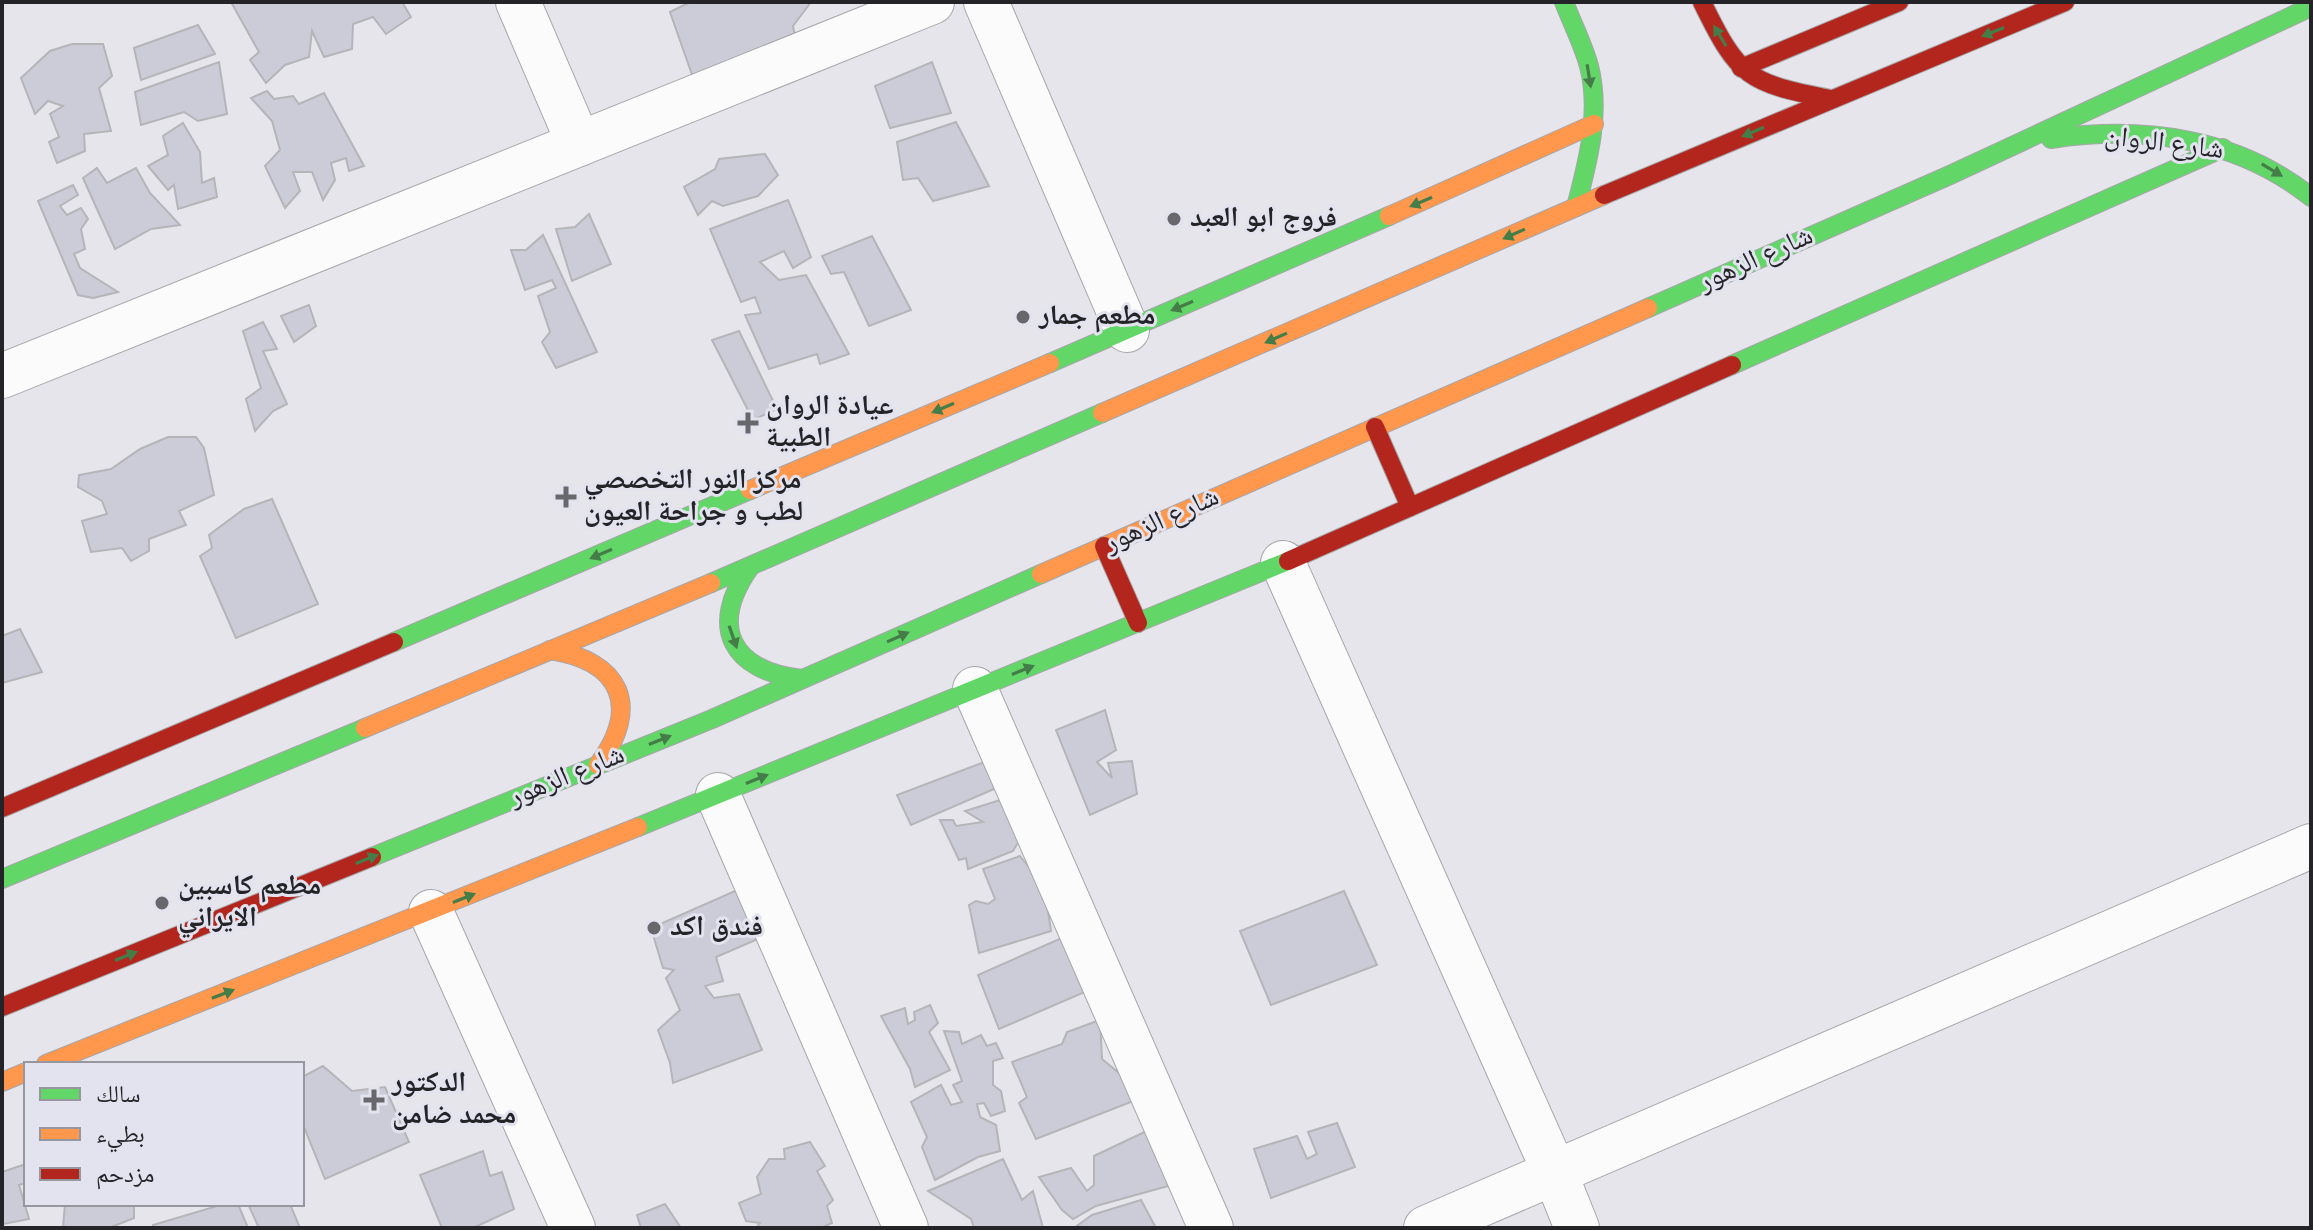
<svg xmlns="http://www.w3.org/2000/svg" width="2313" height="1230" viewBox="0 0 2313 1230" font-family="Overpass,'Noto Naskh Arabic',sans-serif">
<style>
.building{fill:#cbccd7;stroke:#b5b5b9;stroke-width:2}
.lines{fill:none;stroke-linecap:round;stroke-linejoin:round}
.street-casing{stroke:#a6a6aa;stroke-width:46}
.fast-casing{stroke:#a6a6aa;stroke-width:20}
.slow-casing{stroke:#a6a6aa;stroke-width:20}
.jam-casing{stroke:#a6a6aa;stroke-width:20}
.street{stroke:#fbfbfc;stroke-width:44}
.fast{stroke:#63d668;stroke-width:18}
.slow{stroke:#ff974d;stroke-width:18}
.jam{stroke:#b3261e;stroke-width:18}
.oneway{fill:#447d48}
.poi-dot{fill:#68686c;stroke:#e2e3ee;stroke-width:3}
.labels{text-anchor:middle;dominant-baseline:central;stroke-width:6;stroke-linejoin:round;paint-order:stroke}
.street-label{font-size:28px;fill:#242428;stroke:#e2e3ee}
.poi-label{font-size:28px;font-weight:bold;fill:#242428;stroke:#e2e3ee;text-anchor:start}
</style>
<rect width="100%" height="100%" fill="#e5e5eb"/>
<g class="building">
<path d="M 231,2 L 402,2 L 411,17 L 386,34 L 373,17 L 353,24 L 352,49 L 324,57 L 312,31 L 309,57 L 285,65 L 266,83 L 250,60 L 259,52 Z"/>
<path d="M 690,2 L 811,2 L 793,26 L 797,47 L 696,86 L 670,12 Z"/>
<path d="M 198,25 L 215,54 L 141,80 L 134,48 Z"/>
<path d="M 72,44 L 103,44 L 112,76 L 99,88 L 111,131 L 84,134 L 85,151 L 57,163 L 49,142 L 59,137 L 50,114 L 63,106 L 48,101 L 35,114 L 21,78 L 50,51 Z"/>
<path d="M 219,62 L 227,114 L 198,121 L 184,112 L 141,125 L 135,92 Z"/>
<path d="M 932,62 L 951,113 L 890,128 L 875,86 Z"/>
<path d="M 267,91 L 274,99 L 293,96 L 299,104 L 324,93 L 364,166 L 349,171 L 346,158 L 331,163 L 335,180 L 323,200 L 312,172 L 293,172 L 300,191 L 285,208 L 265,166 L 280,150 L 272,121 L 251,98 Z"/>
<path d="M 956,122 L 989,186 L 933,201 L 918,178 L 903,180 L 897,142 Z"/>
<path d="M 183,123 L 200,152 L 202,183 L 214,178 L 217,197 L 178,209 L 174,185 L 168,190 L 148,166 L 168,155 L 163,136 Z"/>
<path d="M 765,154 L 778,175 L 758,196 L 723,206 L 712,201 L 698,215 L 684,187 L 715,169 L 719,159 Z"/>
<path d="M 97,168 L 107,183 L 136,168 L 150,193 L 180,225 L 151,229 L 115,249 L 83,178 Z"/>
<path d="M 73,185 L 78,195 L 60,206 L 67,215 L 81,208 L 88,219 L 81,229 L 85,249 L 74,254 L 80,268 L 118,292 L 93,298 L 78,295 L 38,201 Z"/>
<path d="M 788,200 L 811,257 L 793,268 L 784,251 L 760,262 L 779,280 L 806,275 L 849,354 L 820,364 L 817,354 L 769,369 L 745,315 L 761,313 L 755,297 L 741,302 L 710,229 Z"/>
<path d="M 589,214 L 611,264 L 572,281 L 556,229 L 575,227 Z"/>
<path d="M 543,235 L 597,352 L 556,368 L 542,342 L 550,332 L 538,296 L 556,288 L 552,280 L 525,290 L 511,250 L 526,250 Z"/>
<path d="M 872,236 L 911,310 L 869,326 L 844,272 L 831,274 L 822,256 Z"/>
<path d="M 309,305 L 316,326 L 294,342 L 281,316 Z"/>
<path d="M 263,322 L 277,349 L 263,351 L 287,404 L 273,411 L 255,431 L 246,399 L 261,388 L 243,331 Z"/>
<path d="M 739,331 L 777,409 L 753,420 L 712,340 Z"/>
<path d="M 168,437 L 196,437 L 204,448 L 214,495 L 179,511 L 186,525 L 149,539 L 149,551 L 131,561 L 122,548 L 91,552 L 82,521 L 107,514 L 102,501 L 78,487 L 79,475 L 111,469 L 140,449 Z"/>
<path d="M 272,499 L 318,604 L 236,638 L 200,556 L 212,548 L 209,535 L 244,509 Z"/>
<path d="M 20,629 L 42,672 L 2,683 L 2,636 Z"/>
<path d="M 1105,710 L 1116,750 L 1097,762 L 1112,778 L 1108,763 L 1132,761 L 1137,794 L 1090,815 L 1056,730 Z"/>
<path d="M 987,761 L 1001,786 L 911,825 L 897,795 Z"/>
<path d="M 1000,800 L 1016,813 L 1020,839 L 1013,851 L 968,869 L 966,858 L 959,860 L 940,820 L 953,820 L 956,826 L 983,822 L 965,811 Z"/>
<path d="M 1020,856 L 1040,881 L 1051,904 L 1048,911 L 1051,931 L 979,953 L 969,905 L 976,901 L 988,904 L 995,899 L 983,869 Z"/>
<path d="M 744,887 L 765,936 L 716,957 L 723,981 L 705,986 L 714,998 L 739,994 L 762,1050 L 673,1083 L 670,1063 L 658,1030 L 680,1010 L 666,978 L 674,970 L 663,968 L 651,928 Z"/>
<path d="M 1344,891 L 1377,965 L 1271,1005 L 1240,931 Z"/>
<path d="M 1073,933 L 1094,988 L 999,1029 L 978,975 Z"/>
<path d="M 930,1005 L 938,1023 L 929,1032 L 950,1070 L 915,1087 L 910,1069 L 881,1016 L 905,1008 L 908,1024 L 915,1020 L 914,1012 Z"/>
<path d="M 1100,1020 L 1102,1059 L 1132,1084 L 1141,1098 L 1036,1139 L 1019,1103 L 1027,1097 L 1012,1062 L 1062,1044 L 1067,1032 Z"/>
<path d="M 944,1031 L 959,1032 L 962,1044 L 981,1035 L 987,1046 L 996,1043 L 1003,1058 L 993,1061 L 993,1085 L 1001,1091 L 1005,1111 L 991,1116 L 984,1103 L 977,1104 L 980,1117 L 996,1125 L 1000,1151 L 978,1157 L 935,1180 L 922,1147 L 927,1137 L 911,1102 L 941,1085 L 951,1105 L 962,1102 L 953,1085 L 962,1081 Z"/>
<path d="M 323,1066 L 352,1091 L 385,1087 L 409,1142 L 325,1179 L 302,1122 L 302,1077 Z"/>
<path d="M 1337,1123 L 1355,1167 L 1271,1198 L 1254,1149 L 1297,1136 L 1307,1159 L 1317,1154 L 1308,1132 Z"/>
<path d="M 1155,1127 L 1168,1186 L 1096,1206 L 1073,1219 L 1062,1210 L 1039,1177 L 1071,1168 L 1087,1191 L 1094,1185 L 1094,1156 Z"/>
<path d="M 810,1142 L 825,1166 L 817,1171 L 833,1200 L 827,1206 L 832,1223 L 821,1228 L 756,1228 L 760,1223 L 746,1221 L 739,1203 L 761,1194 L 757,1177 L 769,1159 L 785,1159 L 784,1149 Z"/>
<path d="M 483,1151 L 490,1176 L 502,1172 L 514,1209 L 473,1228 L 442,1228 L 420,1175 Z"/>
<path d="M 1003,1159 L 1022,1200 L 1033,1191 L 1043,1228 L 974,1228 L 971,1219 L 928,1191 Z"/>
<path d="M 26,1164 L 26,1183 L 19,1185 L 29,1219 L 3,1224 L 2,1228 L 2,1172 Z"/>
<path d="M 1141,1200 L 1156,1228 L 1074,1228 L 1092,1215 Z"/>
<path d="M 65,1204 L 134,1204 L 134,1218 L 109,1228 L 63,1228 Z"/>
<path d="M 224,1204 L 238,1204 L 248,1228 L 153,1228 L 153,1225 Z"/>
<path d="M 248,1204 L 290,1204 L 300,1228 L 259,1228 Z"/>
<path d="M 665,1204 L 681,1228 L 641,1228 L 637,1215 Z"/>
</g>
<g class="lines">
<defs>
<g id="street">
<path d="M 518,2 L 579,144"/>
<path d="M 986,2 L 1127,330"/>
<path d="M 2,376 L 932,2"/>
<path d="M 1283,563 L 1555,1173 L 1577,1228"/>
<path d="M 975,689 L 1211,1228"/>
<path d="M 718,795 L 906,1228"/>
<path d="M 431,912 L 573,1228"/>
<path d="M 1426,1228 L 2311,846"/>
</g>
<g id="fast">
<path d="M 1564,2 C 1572,23 1583,44 1589,66 C 1601,113 1588,161 1576,207"/>
<path d="M 2051,139 C 2143,125 2237,138 2311,197"/>
<path d="M 1648,308 L 1950,175 L 2311,7"/>
<path d="M 1050,363 L 1389,216"/>
<path d="M 1732,365 L 2223,148"/>
<path d="M 750,567 C 708,627 731,671 802,679"/>
<path d="M 711,583 L 1102,413"/>
<path d="M 394,642 L 750,490"/>
<path d="M 638,827 L 1288,561"/>
<path d="M 372,857 L 712,719 L 1041,574"/>
<path d="M 2,879 L 365,728"/>
</g>
<g id="slow">
<path d="M 1389,216 L 1594,124"/>
<path d="M 1102,413 L 1604,195"/>
<path d="M 750,490 L 1050,363"/>
<path d="M 1041,574 L 1648,308"/>
<path d="M 550,650 C 622,661 641,707 598,765"/>
<path d="M 365,728 L 711,583"/>
<path d="M 46,1064 L 638,827"/>
<path d="M 2,1082 L 26,1072"/>
</g>
<g id="jam">
<path d="M 1702,2 C 1739,78 1748,83 1831,99"/>
<path d="M 1741,68 L 1899,2"/>
<path d="M 1604,195 L 2065,2"/>
<path d="M 1375,427 L 1410,507"/>
<path d="M 1104,546 L 1138,623"/>
<path d="M 1288,561 L 1732,365"/>
<path d="M 2,808 L 394,642"/>
<path d="M 2,1007 L 372,857"/>
</g>
</defs>
<use href="#street" class="street-casing"/>
<use href="#fast" class="fast-casing"/>
<use href="#slow" class="slow-casing"/>
<use href="#jam" class="jam-casing"/>
<use href="#street" class="street"/>
<use href="#fast" class="fast"/>
<use href="#slow" class="slow"/>
<use href="#jam" class="jam"/>
</g>
<defs><path id="oneway-solid" d="M-6-.8H1V-3.2L6.5 0L1 3.2V.8H-6Z" transform="scale(2)"/></defs>
<g class="oneway">
<use href="#oneway-solid" transform="translate(1993 32) rotate(158)"/>
<use href="#oneway-solid" transform="translate(1720 36) rotate(-121)"/>
<use href="#oneway-solid" transform="translate(1589 76) rotate(81)"/>
<use href="#oneway-solid" transform="translate(1753 132) rotate(157)"/>
<use href="#oneway-solid" transform="translate(2272 170) rotate(31)"/>
<use href="#oneway-solid" transform="translate(1421 202) rotate(157)"/>
<use href="#oneway-solid" transform="translate(1514 234) rotate(156)"/>
<use href="#oneway-solid" transform="translate(1182 306) rotate(157)"/>
<use href="#oneway-solid" transform="translate(1276 338) rotate(156)"/>
<use href="#oneway-solid" transform="translate(943 408) rotate(157)"/>
<use href="#oneway-solid" transform="translate(601 554) rotate(157)"/>
<use href="#oneway-solid" transform="translate(733 637) rotate(71)"/>
<use href="#oneway-solid" transform="translate(898 637) rotate(-24)"/>
<use href="#oneway-solid" transform="translate(1023 670) rotate(-22)"/>
<use href="#oneway-solid" transform="translate(660 740) rotate(-22)"/>
<use href="#oneway-solid" transform="translate(757 779) rotate(-22)"/>
<use href="#oneway-solid" transform="translate(367 859) rotate(-22)"/>
<use href="#oneway-solid" transform="translate(464 898) rotate(-22)"/>
<use href="#oneway-solid" transform="translate(126 956) rotate(-22)"/>
<use href="#oneway-solid" transform="translate(223 994) rotate(-21)"/>
</g>
<g class="poi-dot">
<circle cx="1174" cy="219" r="8"/>
<circle cx="1023" cy="317" r="8"/>
<path d="M744 411h8v8h8v8h-8v8h-8v-8h-8v-8h8z"/>
<path d="M562 485h8v8h8v8h-8v8h-8v-8h-8v-8h8z"/>
<circle cx="162" cy="903" r="8"/>
<circle cx="654" cy="928" r="8"/>
<path d="M370 1088h8v8h8v8h-8v8h-8v-8h-8v-8h8z"/>
</g>
<g class="labels">
<g class="street-label">
<text transform="translate(2164 144) rotate(7)">شارع الروان</text>
<text transform="translate(1756 260) rotate(-24)">شارع الزهور</text>
<text transform="translate(1162 521) rotate(-24)">شارع الزهور</text>
<text transform="translate(567 777) rotate(-22)">شارع الزهور</text>
</g>
<g class="poi-label">
<text x="1190" y="219">فروج ابو العبد</text>
<text x="1039" y="317">مطعم جمار</text>
<text x="766" y="407">عيادة الروان<tspan x="766" dy="32">الطبية</tspan></text>
<text x="584" y="481">مركز النور التخصصي<tspan x="584" dy="32">لطب و جراحة العيون</tspan></text>
<text x="178" y="887">مطعم كاسبين<tspan x="178" dy="32">الايراني</tspan></text>
<text x="670" y="928">فندق اكد</text>
<text x="392" y="1084">الدكتور<tspan x="392" dy="32">محمد ضامن</tspan></text>
</g>
</g>
<rect width="2313" height="1230" fill="none" stroke="#242428" stroke-width="8"/>
<rect x="24" y="1062" width="280" height="144" fill="#e2e3ee" stroke="#96979f" stroke-width="2"/>
<rect x="40" y="1088" width="40" height="12" fill="#63d668" stroke="#96979f" stroke-width="2"/>
<text x="96" y="1102" font-size="24" fill="#242428">سالك</text>
<rect x="40" y="1128" width="40" height="12" fill="#ff974d" stroke="#96979f" stroke-width="2"/>
<text x="96" y="1142" font-size="24" fill="#242428">بطيء</text>
<rect x="40" y="1168" width="40" height="12" fill="#b3261e" stroke="#96979f" stroke-width="2"/>
<text x="96" y="1182" font-size="24" fill="#242428">مزدحم</text>
</svg>
